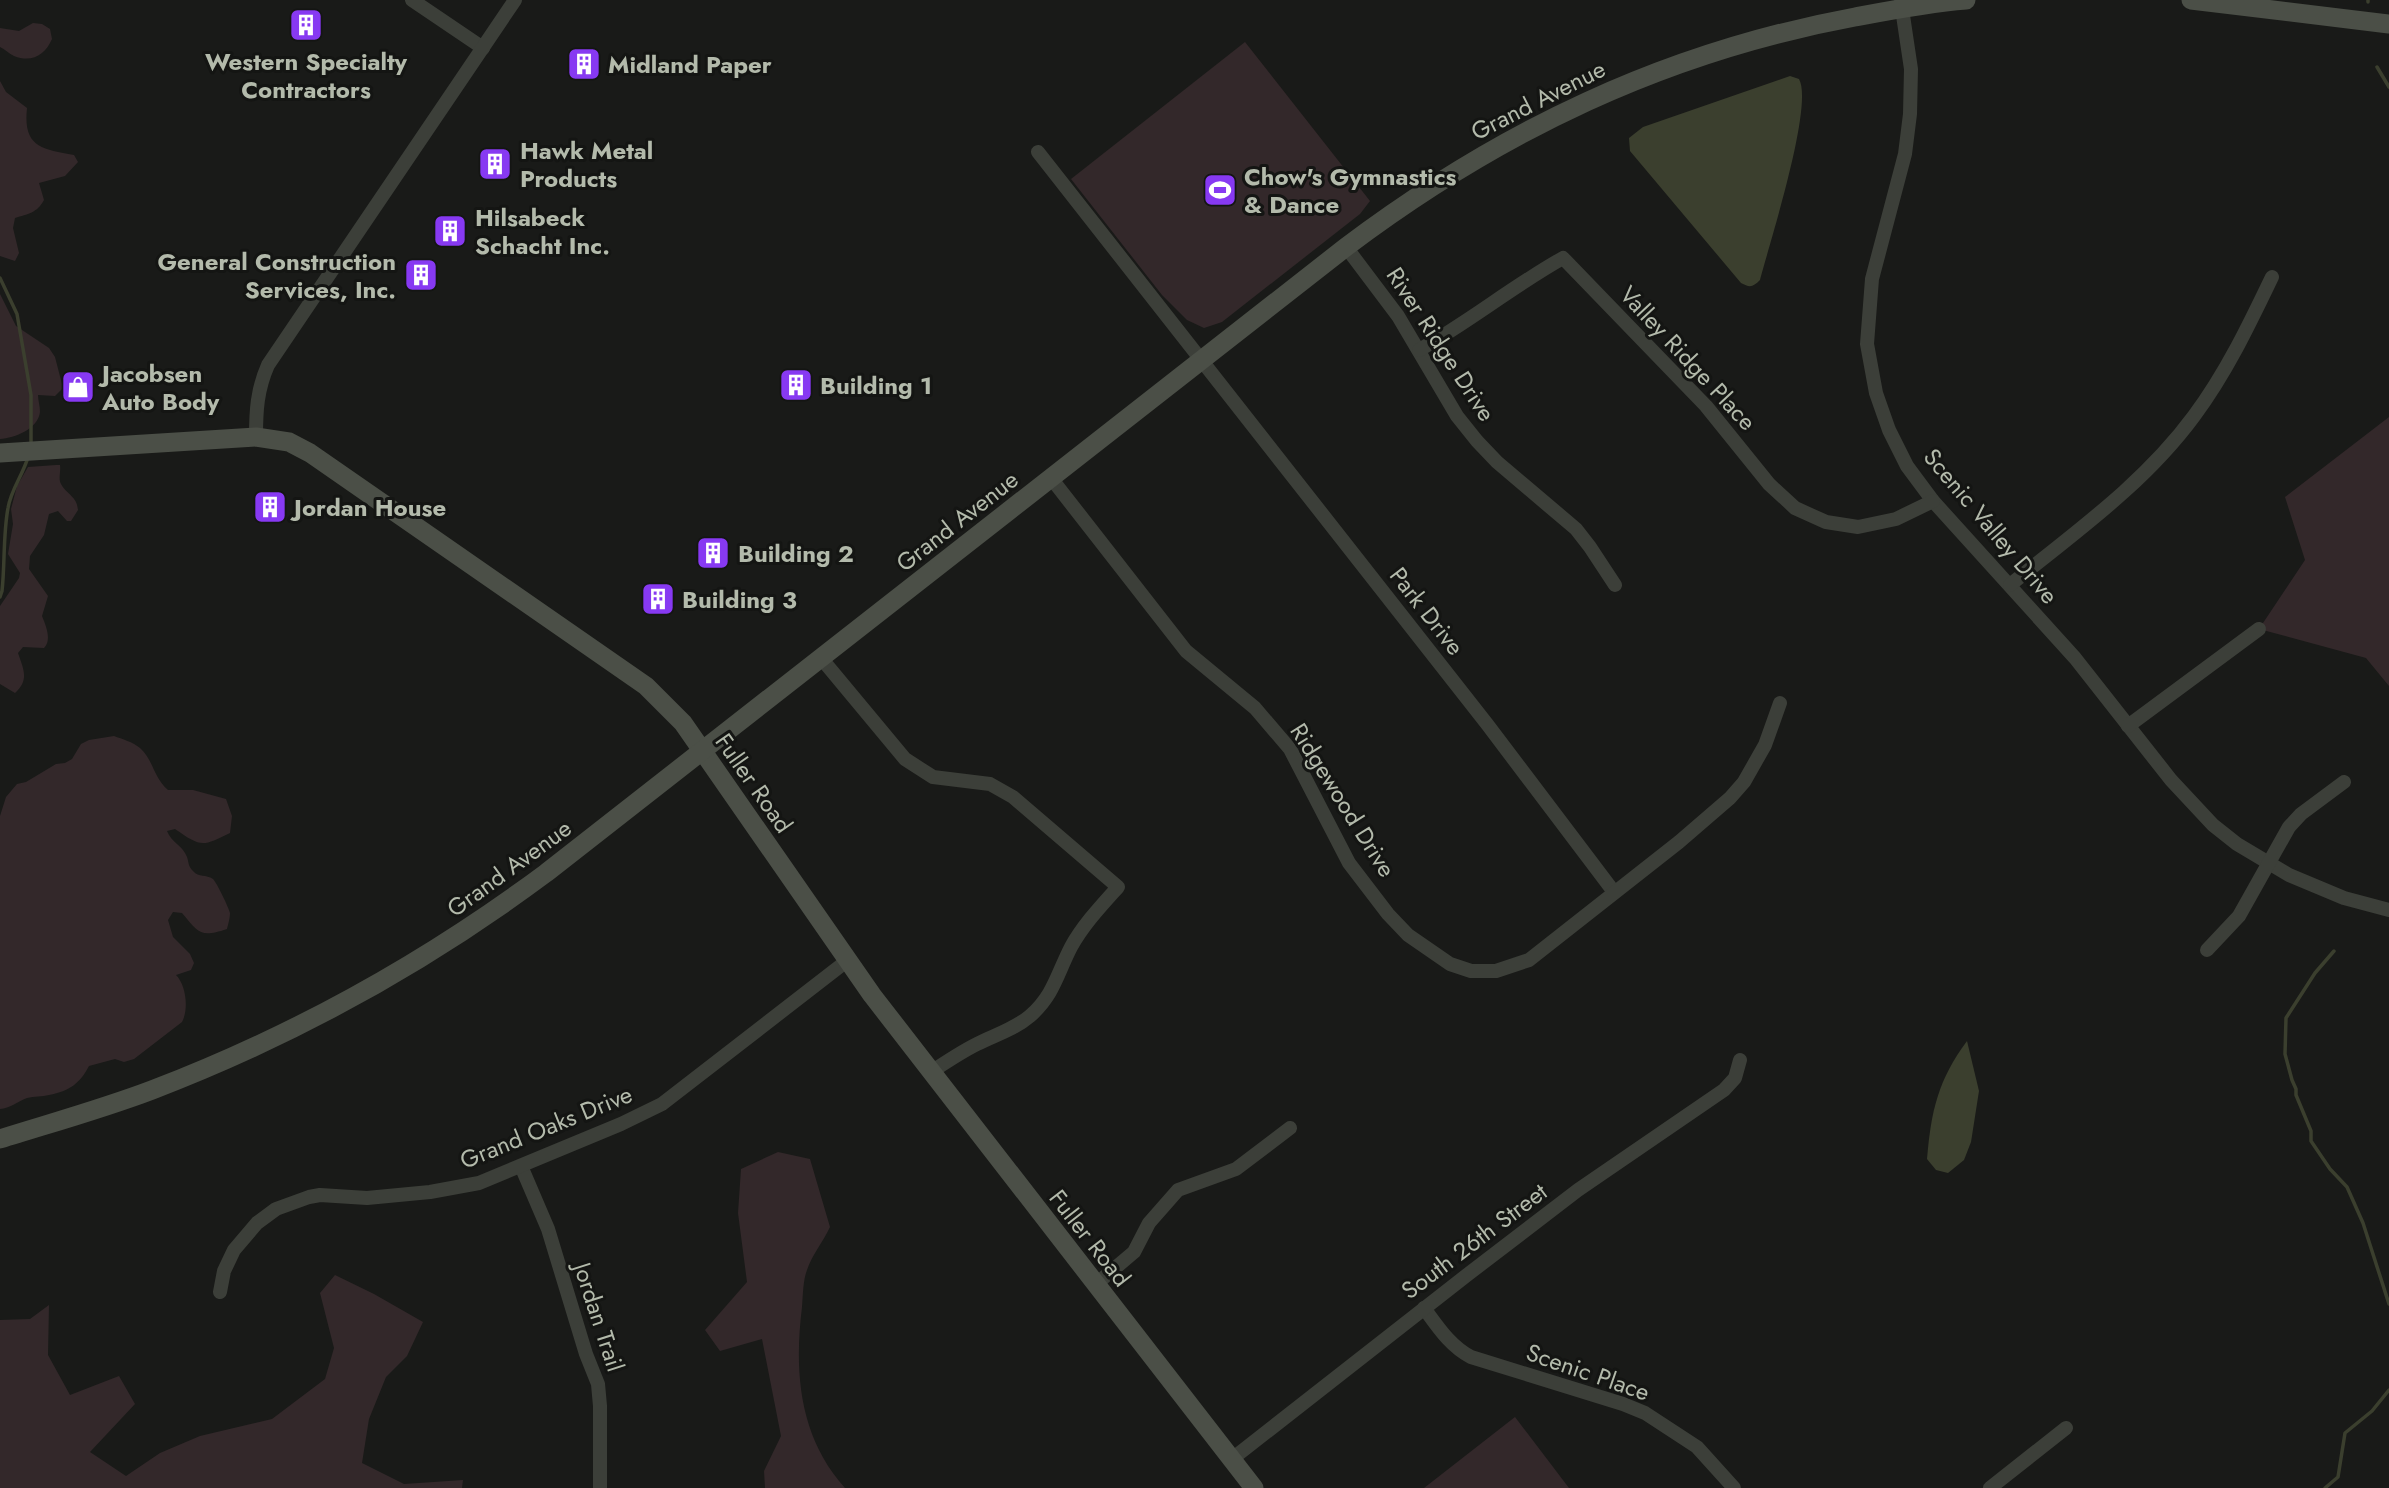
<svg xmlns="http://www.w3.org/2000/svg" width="2389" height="1488" viewBox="0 0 2389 1488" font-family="Jost,sans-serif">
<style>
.green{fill:#33282a}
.water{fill:#3b3f2e}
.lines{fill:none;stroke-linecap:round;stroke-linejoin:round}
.stream{stroke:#3b3f2e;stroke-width:3.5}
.street{stroke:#3c3f39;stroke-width:14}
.secondary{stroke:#4b4f47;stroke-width:19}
.labels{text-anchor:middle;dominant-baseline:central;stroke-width:6;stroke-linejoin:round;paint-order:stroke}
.poi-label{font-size:24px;font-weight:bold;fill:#b3baab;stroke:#141513;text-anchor:start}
.street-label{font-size:24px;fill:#b3baab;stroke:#141513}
</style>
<rect width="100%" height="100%" fill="#191a18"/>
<g class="green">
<path d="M 33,23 L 42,24 L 50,29 L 52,39 C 45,55 32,63 14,56 C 9,54 5,49 0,47 L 0,28 L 19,31 Z"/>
<path d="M 1245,42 L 1370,201 L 1360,214 L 1222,322 L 1204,328 L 1187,320 L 1162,295 L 1071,179 Z"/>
<path d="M 0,81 L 6,92 L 27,108 C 23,146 40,149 74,155 L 78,162 L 65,176 L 39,183 L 44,200 C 37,213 28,214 15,218 L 13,228 L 19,253 L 15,261 L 0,256 Z"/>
<path d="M 0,294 L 16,326 L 49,348 L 55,357 L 63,388 L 55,396 L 38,395 C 38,400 40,406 40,412 C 38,429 15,438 0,439 Z"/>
<path d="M 2389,417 L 2389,686 L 2366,658 L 2259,629 L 2305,560 L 2285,497 Z"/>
<path d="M 56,465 L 60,465 C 61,471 58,479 61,484 C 67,495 77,496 78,510 L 71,521 L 67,521 L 58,511 L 49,514 L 44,535 L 30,556 L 29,569 L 48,596 L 42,616 C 46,626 52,640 44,648 L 23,647 L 18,653 C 23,668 30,680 15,693 L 0,684 L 0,606 L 19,578 L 20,573 L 8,554 L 13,524 L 11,509 L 17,486 L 28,467 Z"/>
<path d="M 114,736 C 122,739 133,742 140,748 C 154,761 153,777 168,790 L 193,790 L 226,799 L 232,816 L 230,833 C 202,847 201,847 175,829 L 167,831 C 171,842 183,846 187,857 C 189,863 188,866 193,871 C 199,878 206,874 213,879 C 217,883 229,908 230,913 C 230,918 228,925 227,929 C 200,938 199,933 182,913 L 173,912 L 168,920 L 173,937 L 190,954 L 194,963 L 191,970 L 176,975 C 186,985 189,1009 182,1022 L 134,1059 L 124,1062 L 115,1059 L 89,1066 C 80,1083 70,1091 49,1095 C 42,1097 34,1096 27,1098 C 17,1102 10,1108 0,1109 L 0,816 L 6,797 L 17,784 L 26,782 L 56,764 L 65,763 L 72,759 L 81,744 L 89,740 Z"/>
<path d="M 778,1152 L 810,1159 L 830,1227 C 823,1242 812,1255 807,1270 C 803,1280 803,1295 802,1307 C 794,1372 799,1437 845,1488 L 765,1488 L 764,1471 L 781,1436 L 762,1339 L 720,1351 L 705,1330 L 747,1282 L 738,1213 L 741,1169 Z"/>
<path d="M 335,1275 L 374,1294 L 423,1322 L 407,1356 L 386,1377 L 369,1419 L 362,1463 L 404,1484 L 463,1480 L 462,1488 L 0,1488 L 0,1320 L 30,1319 L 49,1305 L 48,1355 L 70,1395 L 119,1376 L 135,1404 L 90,1452 L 126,1476 L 160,1453 L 200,1436 L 272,1419 L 325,1379 L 334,1348 L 320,1293 Z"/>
<path d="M 1515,1417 L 1569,1488 L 1424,1488 Z"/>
</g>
<g class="water">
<path d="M 1790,76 L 1799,79 C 1814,105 1769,245 1760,280 C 1753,287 1750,288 1741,283 L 1630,151 L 1629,138 L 1643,127 Z"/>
<path d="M 1967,1041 L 1979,1091 L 1971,1142 L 1964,1160 L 1948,1173 L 1936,1170 L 1927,1159 C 1931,1111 1938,1080 1967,1041 Z"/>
</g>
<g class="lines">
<g class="stream">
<path d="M 2368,0 L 2368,2"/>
<path d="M 2377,67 L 2389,87"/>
<path d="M 0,278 L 17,314 L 31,395 L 31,446"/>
<path d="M 0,597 L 2,591 C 5,564 3,535 8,508 C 11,489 23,475 28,457"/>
<path d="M 2334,951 L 2315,973 L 2286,1018 L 2285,1054 L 2292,1080 L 2296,1089 L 2296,1095 L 2311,1131 L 2311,1141 L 2330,1169 L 2347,1187 L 2363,1223 L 2389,1304"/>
<path d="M 2325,1488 L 2338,1477 L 2345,1433 L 2372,1411 L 2389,1390"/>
</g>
<g class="street">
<path d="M 412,0 L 483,48"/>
<path d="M 1901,2 L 1911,69 L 1910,114 L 1905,154 L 1872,279 L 1867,344 L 1876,393 L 1889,430 L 1907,466 L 1933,501 L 2075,658 L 2171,780 L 2213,825 L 2237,844 L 2289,875 L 2344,898 L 2389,910"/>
<path d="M 1038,152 L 1487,724 L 1614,892"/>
<path d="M 1346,247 L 1398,316 L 1457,416 L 1477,441 L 1497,462 L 1576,529 L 1590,547 L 1615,585"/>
<path d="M 1419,350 C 1469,322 1513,286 1563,258 L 1706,406 L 1769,484 L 1795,508 L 1826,522 L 1858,527 L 1896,519 L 1933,501"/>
<path d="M 256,437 C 256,411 257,390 268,365 L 515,0"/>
<path d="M 1051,478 L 1186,651 L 1255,708 L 1290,749 L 1349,863 L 1388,914 L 1408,935 L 1450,964 L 1471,971 L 1496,971 L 1529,960 L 1679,842 L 1730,798 L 1744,782 L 1765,745 L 1780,703"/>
<path d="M 2010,585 C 2074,533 2144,484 2194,416 C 2226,373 2249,325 2272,277"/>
<path d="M 821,658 L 905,759 L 933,777 L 990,784 L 1013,797 L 1118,887 C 1101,906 1083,925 1071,947 C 1057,974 1054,995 1030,1016 C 1015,1029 995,1035 977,1044 C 961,1052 946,1062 931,1072"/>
<path d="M 2128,726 L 2259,629"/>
<path d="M 2207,950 L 2239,916 L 2289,827 L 2301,814 L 2344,782"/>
<path d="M 521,1166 L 548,1229 L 586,1354 L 598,1384 L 600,1406 L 600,1488"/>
<path d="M 1095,1285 L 1134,1252 L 1149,1223 L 1178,1190 L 1236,1169 L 1290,1128"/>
<path d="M 220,1292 L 224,1271 L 234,1250 L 257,1223 L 276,1209 L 309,1197 L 320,1195 L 367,1198 L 430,1192 L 479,1183 L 621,1124 L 662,1104 L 848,960"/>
<path d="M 1424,1308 C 1438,1327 1450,1346 1471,1357 L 1623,1404 L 1645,1413 L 1697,1447 L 1734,1488"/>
<path d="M 1232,1459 L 1467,1275 L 1578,1190 L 1724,1090 L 1735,1078 L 1740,1060"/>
<path d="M 1990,1488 L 2066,1428"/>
</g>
<g class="secondary">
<path d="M 2191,0 L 2389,24"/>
<path d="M 0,453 L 256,437 L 289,442 L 310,453 L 646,686 L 683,723 L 872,995 L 1254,1488"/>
<path d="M 0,1139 C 51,1123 102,1109 152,1090 C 293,1036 425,963 546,873 L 1346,247 C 1500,131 1665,52 1855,17 C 1892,10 1928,3 1966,0"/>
</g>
</g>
<defs>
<symbol id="building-square" viewBox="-11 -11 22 22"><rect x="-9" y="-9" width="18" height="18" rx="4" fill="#8739f2" stroke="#141513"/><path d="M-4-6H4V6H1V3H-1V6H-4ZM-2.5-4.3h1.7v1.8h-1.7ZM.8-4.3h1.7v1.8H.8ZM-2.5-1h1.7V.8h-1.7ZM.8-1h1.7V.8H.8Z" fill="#fff"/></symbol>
<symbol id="stadium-square" viewBox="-11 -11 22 22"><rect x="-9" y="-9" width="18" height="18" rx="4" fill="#8739f2" stroke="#141513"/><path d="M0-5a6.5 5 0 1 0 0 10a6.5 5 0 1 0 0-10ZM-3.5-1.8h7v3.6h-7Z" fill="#fff"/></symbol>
<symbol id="shop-square" viewBox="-11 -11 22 22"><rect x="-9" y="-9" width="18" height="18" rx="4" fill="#8739f2" stroke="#141513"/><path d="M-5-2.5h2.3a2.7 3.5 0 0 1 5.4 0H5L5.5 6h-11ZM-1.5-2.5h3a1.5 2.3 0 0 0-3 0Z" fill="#fff"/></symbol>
</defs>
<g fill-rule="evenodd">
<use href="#building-square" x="287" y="6" width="38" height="38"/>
<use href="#building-square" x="565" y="45" width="38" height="38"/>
<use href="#building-square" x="476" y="145" width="38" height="38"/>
<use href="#stadium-square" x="1201" y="171" width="38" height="38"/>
<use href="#building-square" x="431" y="212" width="38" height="38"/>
<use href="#building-square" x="402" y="256" width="38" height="38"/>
<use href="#building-square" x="777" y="366" width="38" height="38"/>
<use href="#shop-square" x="59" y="368" width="38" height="38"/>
<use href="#building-square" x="251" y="488" width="38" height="38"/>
<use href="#building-square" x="694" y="534" width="38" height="38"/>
<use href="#building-square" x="639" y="580" width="38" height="38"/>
</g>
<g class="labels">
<g class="poi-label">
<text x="306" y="61" text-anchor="middle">Western Specialty<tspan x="306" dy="28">Contractors</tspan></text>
<text x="608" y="64">Midland Paper</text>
<text x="520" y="150">Hawk Metal<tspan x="520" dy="28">Products</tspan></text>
<text x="1244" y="176">Chow's Gymnastics<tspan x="1244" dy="28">&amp; Dance</tspan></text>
<text x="475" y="217">Hilsabeck<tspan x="475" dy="28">Schacht Inc.</tspan></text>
<text x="396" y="261" text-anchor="end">General Construction<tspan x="396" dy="28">Services, Inc.</tspan></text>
<text x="102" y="373">Jacobsen<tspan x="102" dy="28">Auto Body</tspan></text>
<text x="820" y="385">Building 1</text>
<text x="294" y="507">Jordan House</text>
<text x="738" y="553">Building 2</text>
<text x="682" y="599">Building 3</text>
</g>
<g class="street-label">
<text transform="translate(1538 100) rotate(-27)">Grand Avenue</text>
<text transform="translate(1441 344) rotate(57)">River Ridge Drive</text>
<text transform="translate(1688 358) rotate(47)">Valley Ridge Place</text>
<text transform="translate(957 521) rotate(-38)">Grand Avenue</text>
<text transform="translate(1991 526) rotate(50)">Scenic Valley Drive</text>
<text transform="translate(1427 611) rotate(52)">Park Drive</text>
<text transform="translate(754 783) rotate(55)">Fuller Road</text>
<text transform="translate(1343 800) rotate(58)">Ridgewood Drive</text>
<text transform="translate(509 868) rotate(-36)">Grand Avenue</text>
<text transform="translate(546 1127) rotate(-22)">Grand Oaks Drive</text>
<text transform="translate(1090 1238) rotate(52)">Fuller Road</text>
<text transform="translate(1474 1241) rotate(-37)">South 26th Street</text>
<text transform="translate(599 1317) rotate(72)">Jordan Trail</text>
<text transform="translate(1588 1372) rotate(19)">Scenic Place</text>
</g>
</g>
</svg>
